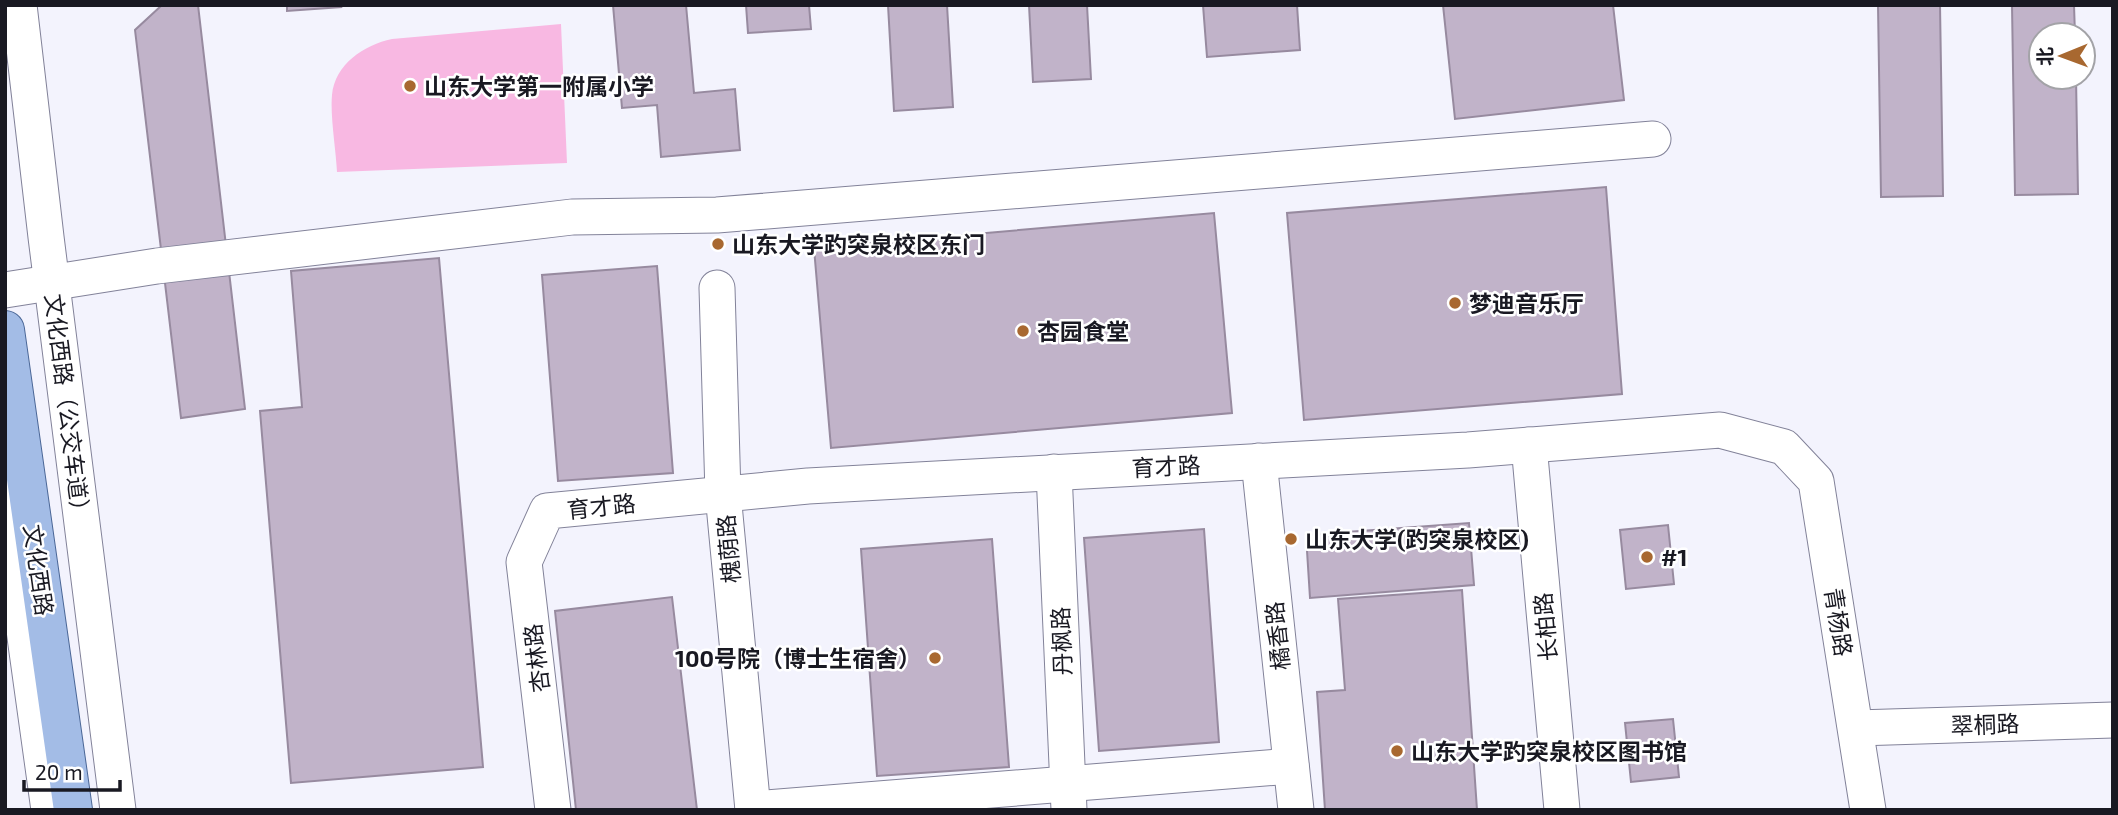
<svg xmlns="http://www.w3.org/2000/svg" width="2118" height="815" viewBox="0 0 2118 815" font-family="'Exo 2','Noto Sans SC',sans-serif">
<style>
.green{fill:#f8b8e2}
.building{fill:#c1b3c9;stroke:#978a9f;stroke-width:2}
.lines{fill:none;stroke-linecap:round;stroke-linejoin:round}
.minor-casing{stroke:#828299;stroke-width:37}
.major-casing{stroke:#4a6696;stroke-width:40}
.minor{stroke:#fff;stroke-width:35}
.major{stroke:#a3bce6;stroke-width:38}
.poi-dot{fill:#a86830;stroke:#fff;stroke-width:2.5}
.labels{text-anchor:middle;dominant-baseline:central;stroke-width:5;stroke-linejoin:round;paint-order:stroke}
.poi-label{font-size:23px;font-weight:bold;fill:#191922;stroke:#fff;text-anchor:start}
.street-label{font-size:23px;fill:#191922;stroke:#fff}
</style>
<rect width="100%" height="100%" fill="#f3f3fd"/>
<path class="green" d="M 561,24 L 567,163 L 337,172 C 336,150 330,116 332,95 C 335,64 364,45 392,39 Z"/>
<g class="building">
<path d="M 162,5 L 198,5 L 245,409 L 181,418 L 135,30 Z"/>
<path d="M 287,5 L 340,5 L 341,7 L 287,11 Z"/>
<path d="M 613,5 L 686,5 L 694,93 L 735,89 L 740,150 L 661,157 L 657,105 L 622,108 Z"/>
<path d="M 746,5 L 809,5 L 811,29 L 748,33 Z"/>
<path d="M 888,5 L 947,5 L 953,107 L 894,111 Z"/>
<path d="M 1029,5 L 1087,5 L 1091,79 L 1033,82 Z"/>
<path d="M 1203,5 L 1297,5 L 1300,50 L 1207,57 Z"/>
<path d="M 1443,5 L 1613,5 L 1624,100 L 1455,119 Z"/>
<path d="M 1878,5 L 1940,5 L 1943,196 L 1881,197 Z"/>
<path d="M 2012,5 L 2074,5 L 2075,35 L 2041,35 L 2041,77 L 2076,77 L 2078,194 L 2015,195 Z"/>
<path d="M 1606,187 L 1622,394 L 1304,420 L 1287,213 Z"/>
<path d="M 1214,213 L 1232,413 L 831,448 L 814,248 Z"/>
<path d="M 439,258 L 483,767 L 291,783 L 260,411 L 302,407 L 291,271 Z"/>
<path d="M 657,266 L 673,473 L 558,481 L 542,275 Z"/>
<path d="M 1469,523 L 1474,585 L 1310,598 L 1306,535 Z"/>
<path d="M 1668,525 L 1674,584 L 1626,589 L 1620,530 Z"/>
<path d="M 1204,529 L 1219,742 L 1099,751 L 1084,538 Z"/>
<path d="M 992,539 L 1009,767 L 877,776 L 861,549 Z"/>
<path d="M 1462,590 L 1477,810 L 1325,810 L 1317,692 L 1345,690 L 1338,599 Z"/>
<path d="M 672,597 L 697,810 L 576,810 L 555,611 Z"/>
<path d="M 1673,719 L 1679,777 L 1631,782 L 1625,723 Z"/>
</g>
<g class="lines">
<defs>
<g id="minor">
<path d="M 19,5 L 46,237 L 118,810"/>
<path d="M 717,288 L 723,494 L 753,810"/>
<path d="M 5,290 L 157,266 L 572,217 L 717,215 L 1653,139"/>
<path d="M 1529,445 L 1562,810"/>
<path d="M 1259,461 L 1296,810"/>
<path d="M 1054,472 L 1069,810"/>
<path d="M 5,493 L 49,810"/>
<path d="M 1857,728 L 2113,720"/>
<path d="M 753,809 L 1291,766"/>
<path d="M 553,810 L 524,562 L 547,511 L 808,486 L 1468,450 L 1720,430 L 1784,447 L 1816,481 L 1868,810"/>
</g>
<path id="major" d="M 5,330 L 73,810"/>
</defs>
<use href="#minor" class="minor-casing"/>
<use href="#major" class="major-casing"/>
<use href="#minor" class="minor"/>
<use href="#major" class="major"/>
</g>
<g class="poi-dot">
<circle cx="410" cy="86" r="7"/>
<circle cx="718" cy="244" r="7"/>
<circle cx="1455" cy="303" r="7"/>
<circle cx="1023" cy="331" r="7"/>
<circle cx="1291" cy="539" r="7"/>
<circle cx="1647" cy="557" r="7"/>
<circle cx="935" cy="658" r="7"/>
<circle cx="1397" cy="751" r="7"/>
</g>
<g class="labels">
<g class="poi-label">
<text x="424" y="86">山东大学第一附属小学</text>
<text x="732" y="244">山东大学趵突泉校区东门</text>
<text x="1469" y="303">梦迪音乐厅</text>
<text x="1037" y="331">杏园食堂</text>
<text x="1305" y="539">山东大学(趵突泉校区)</text>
<text x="1661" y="557">#1</text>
<text x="921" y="658" text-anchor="end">100号院（博士生宿舍）</text>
<text x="1411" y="751">山东大学趵突泉校区图书馆</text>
</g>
<g class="street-label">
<text transform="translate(68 408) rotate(83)">文化西路（公交车道）</text>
<text transform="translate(1166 466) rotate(-3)">育才路</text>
<text transform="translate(601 506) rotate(-6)">育才路</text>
<text transform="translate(728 549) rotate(-95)">槐荫路</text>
<text transform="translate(39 570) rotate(82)">文化西路</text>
<text transform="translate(1839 622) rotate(81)">青杨路</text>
<text transform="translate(1545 627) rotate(-95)">长柏路</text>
<text transform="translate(1277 636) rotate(-96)">橘香路</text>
<text transform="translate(1061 641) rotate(-92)">丹枫路</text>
<text transform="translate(536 658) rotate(-97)">杏林路</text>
<text transform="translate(1985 724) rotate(-2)">翠桐路</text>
</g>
</g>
<rect width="2118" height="815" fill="none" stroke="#191922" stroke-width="14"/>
<g transform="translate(2062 56) rotate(269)"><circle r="33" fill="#ffffff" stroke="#a3a3a7" stroke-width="2"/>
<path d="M0-5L12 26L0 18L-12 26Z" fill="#a86830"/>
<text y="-10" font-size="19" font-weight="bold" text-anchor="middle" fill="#191922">北</text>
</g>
<path d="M24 780v10h96v-10" fill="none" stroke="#191922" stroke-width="3.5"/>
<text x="35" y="780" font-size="21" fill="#191922" stroke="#ffffff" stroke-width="5" paint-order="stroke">20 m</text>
</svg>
